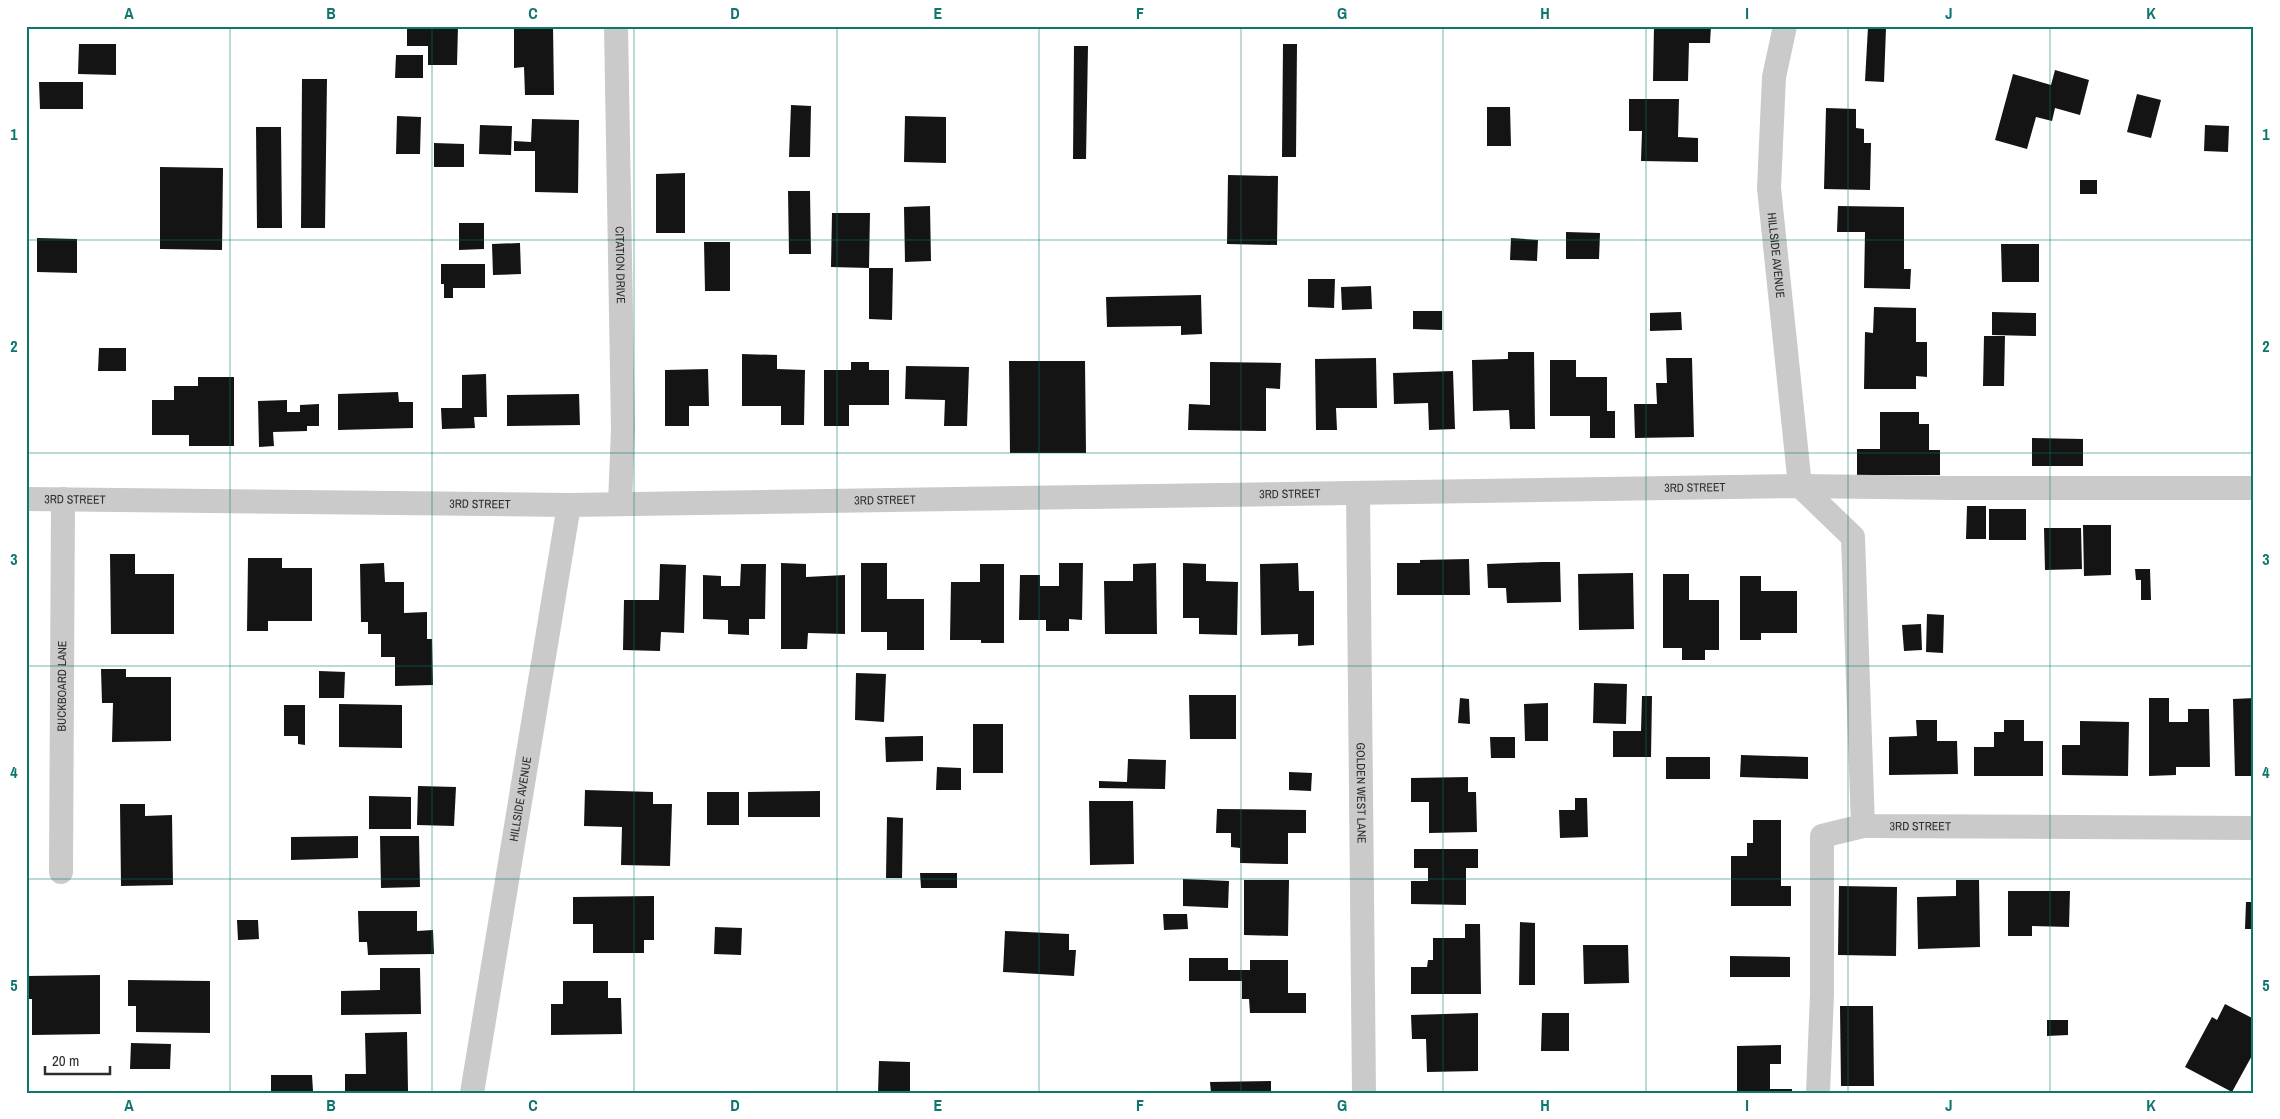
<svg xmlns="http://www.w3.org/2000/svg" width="2280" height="1119" viewBox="0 0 2280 1119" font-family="'Archivo Narrow',sans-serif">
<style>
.building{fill:#141414}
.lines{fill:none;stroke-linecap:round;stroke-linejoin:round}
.minor{stroke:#cacaca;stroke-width:24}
.grid{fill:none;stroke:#0f766e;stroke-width:1;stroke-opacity:0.55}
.labels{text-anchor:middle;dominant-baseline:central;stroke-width:5;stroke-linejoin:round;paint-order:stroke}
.street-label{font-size:12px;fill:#2d2d2d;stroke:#fff}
.neatline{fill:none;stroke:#0f766e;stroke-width:2}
.grid-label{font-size:16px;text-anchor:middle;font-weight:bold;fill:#0f766e}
</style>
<rect width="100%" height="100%" fill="#fff"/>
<g class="building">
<path d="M 407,26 L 458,26 L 457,65 L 428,65 L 428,46 L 407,46 Z"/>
<path d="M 514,26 L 553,26 L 554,95 L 525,95 L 524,67 L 514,68 Z"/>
<path d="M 1654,26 L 1711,26 L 1710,43 L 1689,43 L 1688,81 L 1653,81 Z"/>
<path d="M 1868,27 L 1886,28 L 1884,82 L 1865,81 Z"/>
<path d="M 79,44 L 116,44 L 116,75 L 78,74 Z"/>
<path d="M 1283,44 L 1297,44 L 1296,157 L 1282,157 Z"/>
<path d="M 1074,46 L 1088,46 L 1086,159 L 1073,159 Z"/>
<path d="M 396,55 L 423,55 L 423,78 L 395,78 Z"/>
<path d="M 2055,70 L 2089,80 L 2080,115 L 2055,108 L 2052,121 L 2036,117 L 2027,149 L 1995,140 L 2013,74 L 2051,85 Z"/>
<path d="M 302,79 L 327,79 L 325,228 L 301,228 Z"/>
<path d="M 39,82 L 83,82 L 83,109 L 40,109 Z"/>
<path d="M 2137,94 L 2161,100 L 2151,138 L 2127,132 Z"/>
<path d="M 1629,99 L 1679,99 L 1678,137 L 1698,138 L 1698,162 L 1641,161 L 1642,131 L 1629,131 Z"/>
<path d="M 791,105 L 811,106 L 810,157 L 789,157 Z"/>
<path d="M 1487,107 L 1510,107 L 1511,146 L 1487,146 Z"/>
<path d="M 1826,108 L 1856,109 L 1856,128 L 1864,129 L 1864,143 L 1871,143 L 1870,190 L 1824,189 Z"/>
<path d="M 397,116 L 421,117 L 420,154 L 396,154 Z"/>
<path d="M 905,116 L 946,117 L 946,163 L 904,162 Z"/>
<path d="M 532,119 L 579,120 L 578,193 L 535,192 L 535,151 L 514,151 L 514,141 L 531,142 Z"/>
<path d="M 480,125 L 512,126 L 511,155 L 479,154 Z"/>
<path d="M 2205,125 L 2229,126 L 2228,152 L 2204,151 Z"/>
<path d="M 256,127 L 281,127 L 282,228 L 257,228 Z"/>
<path d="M 434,143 L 464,144 L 464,167 L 434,167 Z"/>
<path d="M 160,167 L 223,168 L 222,250 L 160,249 Z"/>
<path d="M 685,173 L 685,233 L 656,233 L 656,174 Z"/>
<path d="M 1228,175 L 1278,176 L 1277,245 L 1227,244 Z"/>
<rect x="2080" y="180" width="17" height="14"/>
<path d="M 788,191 L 810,191 L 811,254 L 789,254 Z"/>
<path d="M 930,206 L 931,261 L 905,262 L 904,207 Z"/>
<path d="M 1838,206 L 1904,207 L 1904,269 L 1911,269 L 1910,289 L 1864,288 L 1865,232 L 1837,232 Z"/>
<path d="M 832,213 L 870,213 L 869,268 L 831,267 Z"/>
<path d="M 459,223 L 484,223 L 484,249 L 459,250 Z"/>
<path d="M 1566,232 L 1600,233 L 1599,259 L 1566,259 Z"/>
<path d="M 37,238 L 77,239 L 77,273 L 37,272 Z"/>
<path d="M 1511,238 L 1538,240 L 1537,261 L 1510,260 Z"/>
<path d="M 704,242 L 730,242 L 730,291 L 705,291 Z"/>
<path d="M 520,243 L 521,274 L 493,275 L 492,244 Z"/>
<path d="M 2001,244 L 2039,244 L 2039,282 L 2002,282 Z"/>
<path d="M 441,264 L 485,264 L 485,288 L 453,288 L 453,298 L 444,298 L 444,284 L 441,284 Z"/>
<path d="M 869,268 L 893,268 L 892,320 L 869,319 Z"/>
<path d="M 1308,279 L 1335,279 L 1334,308 L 1308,307 Z"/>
<path d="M 1371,286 L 1372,309 L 1342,310 L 1341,287 Z"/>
<path d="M 1201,295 L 1202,334 L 1181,335 L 1181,326 L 1107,327 L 1106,297 Z"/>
<path d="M 1874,307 L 1916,308 L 1916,342 L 1927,342 L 1927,377 L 1916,376 L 1916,389 L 1864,389 L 1865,332 L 1873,333 Z"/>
<path d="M 1413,311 L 1442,311 L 1442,330 L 1413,329 Z"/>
<path d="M 1681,312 L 1682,330 L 1650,331 L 1650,313 Z"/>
<path d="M 1992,312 L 2036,313 L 2036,336 L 1992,335 Z"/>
<path d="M 1984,336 L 2005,336 L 2004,386 L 1983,386 Z"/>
<path d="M 99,348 L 126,348 L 126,371 L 98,371 Z"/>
<path d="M 1508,352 L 1534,352 L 1535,429 L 1510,429 L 1509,410 L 1473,411 L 1472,360 L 1508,359 Z"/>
<path d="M 742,354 L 777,355 L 777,369 L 805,370 L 804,425 L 781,425 L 781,406 L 742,406 Z"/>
<path d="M 1376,358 L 1377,408 L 1336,408 L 1337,430 L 1316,430 L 1315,359 Z"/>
<path d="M 1666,358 L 1692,358 L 1694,437 L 1635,438 L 1634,404 L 1657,404 L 1656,383 L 1667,383 Z"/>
<path d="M 1550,360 L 1576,360 L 1576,377 L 1607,377 L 1607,411 L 1615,411 L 1615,438 L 1590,438 L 1590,416 L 1550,416 Z"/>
<path d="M 1009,361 L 1085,361 L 1086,453 L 1010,453 Z"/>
<path d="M 851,362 L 869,362 L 869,370 L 889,370 L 889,405 L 849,405 L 849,426 L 824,426 L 824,370 L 851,370 Z"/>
<path d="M 1210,362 L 1281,363 L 1280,389 L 1266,388 L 1266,431 L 1188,430 L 1189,404 L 1210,405 Z"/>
<path d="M 906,366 L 969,367 L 967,426 L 944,426 L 945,400 L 905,399 Z"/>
<path d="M 708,369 L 709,406 L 689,406 L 689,426 L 665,426 L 665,370 Z"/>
<path d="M 1453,371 L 1455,429 L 1429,430 L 1428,403 L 1394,404 L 1393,373 Z"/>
<path d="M 486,374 L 487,417 L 474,417 L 475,428 L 442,429 L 441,408 L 462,408 L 462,375 Z"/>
<path d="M 198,377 L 234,377 L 234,446 L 189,446 L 189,435 L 152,435 L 152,400 L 174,400 L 174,386 L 198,386 Z"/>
<path d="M 398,392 L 399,402 L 413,402 L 413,428 L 338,430 L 338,394 Z"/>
<path d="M 579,394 L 580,425 L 507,426 L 507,395 Z"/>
<path d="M 287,400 L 287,412 L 300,412 L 300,405 L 319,404 L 319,426 L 307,426 L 307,431 L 273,432 L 274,446 L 259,447 L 258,401 Z"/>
<path d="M 1880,412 L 1919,412 L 1919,424 L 1929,424 L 1929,450 L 1940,450 L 1940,475 L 1857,475 L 1857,449 L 1880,449 Z"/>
<path d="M 2032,438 L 2083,439 L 2083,466 L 2032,466 Z"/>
<path d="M 1967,506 L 1986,506 L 1986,539 L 1966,539 Z"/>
<rect x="1989" y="509" width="37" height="31"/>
<path d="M 2083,525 L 2111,525 L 2111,575 L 2084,576 Z"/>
<path d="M 2044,528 L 2081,528 L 2082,569 L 2045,570 Z"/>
<path d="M 110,554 L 135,554 L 135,574 L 174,574 L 174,634 L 111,634 Z"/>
<path d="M 248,558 L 282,558 L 282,568 L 312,568 L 312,621 L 268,621 L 268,631 L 247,631 Z"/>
<path d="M 1469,559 L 1470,595 L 1397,595 L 1397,563 L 1420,563 L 1420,560 Z"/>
<path d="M 1542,562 L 1560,562 L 1561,602 L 1507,603 L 1506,588 L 1488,588 L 1487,564 Z"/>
<path d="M 384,563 L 385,582 L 404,582 L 404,613 L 427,612 L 427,639 L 432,639 L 433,685 L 395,686 L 395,657 L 381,657 L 381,634 L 368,634 L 368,622 L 361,622 L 360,564 Z"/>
<path d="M 781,563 L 806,564 L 806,577 L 845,575 L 845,634 L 808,633 L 807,649 L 781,649 Z"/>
<path d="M 861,563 L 887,563 L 887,599 L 924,599 L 924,650 L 887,650 L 887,632 L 861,632 Z"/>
<path d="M 1059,563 L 1083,563 L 1082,620 L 1069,619 L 1069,631 L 1046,631 L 1046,620 L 1019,620 L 1020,575 L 1040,575 L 1040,586 L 1059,586 Z"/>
<path d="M 1156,563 L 1157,634 L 1105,634 L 1104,581 L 1133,581 L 1133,564 Z"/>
<path d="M 1183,563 L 1206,564 L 1206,581 L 1238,582 L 1237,635 L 1199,634 L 1199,618 L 1183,618 Z"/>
<path d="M 1298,563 L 1299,591 L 1314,591 L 1314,645 L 1298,646 L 1298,634 L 1261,635 L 1260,564 Z"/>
<path d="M 660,564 L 686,565 L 684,633 L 661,632 L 660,651 L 623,650 L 624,600 L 659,600 Z"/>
<path d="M 741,564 L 766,564 L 765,619 L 749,619 L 749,635 L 728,634 L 728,620 L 703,619 L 703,575 L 721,576 L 721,586 L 740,586 Z"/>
<path d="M 980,564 L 1004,564 L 1004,643 L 981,643 L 981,640 L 950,640 L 951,582 L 980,582 Z"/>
<path d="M 2135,569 L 2150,569 L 2151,600 L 2141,600 L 2141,580 L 2136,580 Z"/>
<path d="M 1633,573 L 1634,629 L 1579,630 L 1578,574 Z"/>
<path d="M 1663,574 L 1689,574 L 1689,600 L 1719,600 L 1719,650 L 1705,650 L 1705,660 L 1682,660 L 1682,648 L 1663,648 Z"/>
<path d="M 1740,576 L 1761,576 L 1761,591 L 1797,591 L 1797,633 L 1761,633 L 1761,640 L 1740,640 Z"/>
<path d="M 1927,614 L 1944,615 L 1943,653 L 1926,652 Z"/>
<path d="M 1921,624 L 1922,650 L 1904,651 L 1902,625 Z"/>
<path d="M 101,669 L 126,669 L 126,677 L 171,677 L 171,741 L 112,742 L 113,703 L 102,703 Z"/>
<path d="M 319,671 L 345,672 L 344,698 L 319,698 Z"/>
<path d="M 856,673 L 886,674 L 884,722 L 855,720 Z"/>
<path d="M 1594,683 L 1627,684 L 1626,724 L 1593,723 Z"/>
<path d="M 1189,695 L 1236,695 L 1236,739 L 1190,739 Z"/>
<path d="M 1642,696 L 1652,696 L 1651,757 L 1613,757 L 1613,731 L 1641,731 Z"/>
<path d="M 1460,698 L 1469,699 L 1470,724 L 1458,723 Z"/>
<path d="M 2149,698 L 2169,698 L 2169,722 L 2188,722 L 2188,709 L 2209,709 L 2210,767 L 2176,767 L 2176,775 L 2149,776 Z"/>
<path d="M 2254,698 L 2254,776 L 2235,776 L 2233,699 Z"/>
<path d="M 1548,703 L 1548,741 L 1525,741 L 1524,704 Z"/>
<path d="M 339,704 L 402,705 L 402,748 L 339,747 Z"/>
<path d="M 284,705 L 305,705 L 305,745 L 298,744 L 298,736 L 284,736 Z"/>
<path d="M 1916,720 L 1937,720 L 1937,741 L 1957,741 L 1958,774 L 1889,775 L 1889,737 L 1917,736 Z"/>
<path d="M 2004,720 L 2024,720 L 2024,741 L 2043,741 L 2043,776 L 1974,776 L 1974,747 L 1994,747 L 1994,732 L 2004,732 Z"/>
<path d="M 2080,721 L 2129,722 L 2128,776 L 2062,775 L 2062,745 L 2080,745 Z"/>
<rect x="973" y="724" width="30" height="49"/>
<path d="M 923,736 L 923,761 L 886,762 L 885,737 Z"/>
<path d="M 1490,737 L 1515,737 L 1515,758 L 1491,758 Z"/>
<path d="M 1741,755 L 1808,757 L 1808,779 L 1740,777 Z"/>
<rect x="1666" y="757" width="44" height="22"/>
<path d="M 1128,759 L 1166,760 L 1165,789 L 1099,788 L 1099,781 L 1127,782 Z"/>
<path d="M 937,767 L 961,768 L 961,790 L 936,790 Z"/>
<path d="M 1289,772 L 1312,773 L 1311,791 L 1289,790 Z"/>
<path d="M 1468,777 L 1468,792 L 1476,792 L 1477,832 L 1429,833 L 1429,802 L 1411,802 L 1411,778 Z"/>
<path d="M 418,786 L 456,787 L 454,826 L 417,825 Z"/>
<path d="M 585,790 L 653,792 L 653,804 L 672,804 L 670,866 L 621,865 L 622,827 L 584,826 Z"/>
<path d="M 820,791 L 820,817 L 748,817 L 748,792 Z"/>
<rect x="707" y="792" width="32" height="33"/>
<path d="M 369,796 L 411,797 L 411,829 L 369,829 Z"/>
<path d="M 1575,798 L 1587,798 L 1588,837 L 1560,838 L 1559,810 L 1575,810 Z"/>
<path d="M 1089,801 L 1133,801 L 1134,864 L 1090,865 Z"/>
<path d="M 120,804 L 145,804 L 145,816 L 172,815 L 173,885 L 121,886 Z"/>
<path d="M 1217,809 L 1306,810 L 1306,833 L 1288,833 L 1288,864 L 1240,863 L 1240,848 L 1231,847 L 1231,833 L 1216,833 Z"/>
<path d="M 887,817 L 903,818 L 902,878 L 886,878 Z"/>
<path d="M 1753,820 L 1781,820 L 1781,886 L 1791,886 L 1791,906 L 1731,906 L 1731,856 L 1747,856 L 1747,843 L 1753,843 Z"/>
<path d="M 358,836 L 358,858 L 291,860 L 291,837 Z"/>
<path d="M 380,836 L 419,836 L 420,887 L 381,888 Z"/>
<path d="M 1414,849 L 1478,849 L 1478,868 L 1466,868 L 1466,905 L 1411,904 L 1411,881 L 1428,881 L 1428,868 L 1414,868 Z"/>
<path d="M 920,873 L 957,873 L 957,888 L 921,888 Z"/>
<path d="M 1183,879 L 1229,881 L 1228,908 L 1183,906 Z"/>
<path d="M 1244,880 L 1289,880 L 1288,936 L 1244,935 Z"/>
<path d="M 1956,880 L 1979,880 L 1980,947 L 1918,949 L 1917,897 L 1956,896 Z"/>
<path d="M 1839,886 L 1897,887 L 1896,956 L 1838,955 Z"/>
<path d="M 2008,891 L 2070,891 L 2069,927 L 2032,926 L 2032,936 L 2008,936 Z"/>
<path d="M 654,896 L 654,940 L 644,940 L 644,953 L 593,953 L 593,924 L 573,924 L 573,897 Z"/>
<path d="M 2246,902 L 2254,902 L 2254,929 L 2245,929 Z"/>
<path d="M 358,911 L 417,911 L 417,931 L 433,930 L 434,954 L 368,955 L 367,942 L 359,942 Z"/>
<path d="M 1163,914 L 1187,914 L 1188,929 L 1164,930 Z"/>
<path d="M 237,920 L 258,920 L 259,939 L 238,940 Z"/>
<path d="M 1520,922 L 1535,923 L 1535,985 L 1519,985 Z"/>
<path d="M 1465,924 L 1480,924 L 1481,994 L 1411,994 L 1411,967 L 1427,967 L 1428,960 L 1433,960 L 1433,938 L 1465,938 Z"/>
<path d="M 715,927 L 742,928 L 741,955 L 714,954 Z"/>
<path d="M 1005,931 L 1069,934 L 1069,950 L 1076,950 L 1074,976 L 1003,972 Z"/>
<path d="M 1583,945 L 1628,945 L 1629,983 L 1584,984 Z"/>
<path d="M 1730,956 L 1790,957 L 1790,977 L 1730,977 Z"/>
<path d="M 1189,958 L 1228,958 L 1228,970 L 1250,970 L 1250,960 L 1288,960 L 1288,993 L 1306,993 L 1306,1013 L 1250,1013 L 1249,999 L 1242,999 L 1242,981 L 1189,981 Z"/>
<path d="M 380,968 L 420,968 L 421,1014 L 341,1015 L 341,991 L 380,990 Z"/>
<path d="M 100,975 L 100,1034 L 32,1035 L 32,999 L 26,999 L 26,976 Z"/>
<path d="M 128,980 L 210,981 L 210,1033 L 136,1032 L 136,1006 L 128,1006 Z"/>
<path d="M 563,981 L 608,981 L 608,998 L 621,998 L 622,1034 L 551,1035 L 551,1004 L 563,1004 Z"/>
<path d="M 2225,1004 L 2254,1019 L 2254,1032 L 2251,1037 L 2254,1038 L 2254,1052 L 2232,1092 L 2185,1067 L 2212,1017 L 2217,1020 Z"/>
<path d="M 1840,1006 L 1873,1006 L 1874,1086 L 1841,1086 Z"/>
<path d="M 1478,1013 L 1478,1071 L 1427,1072 L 1426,1039 L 1412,1039 L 1411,1015 Z"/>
<path d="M 1542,1013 L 1569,1013 L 1569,1051 L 1541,1051 Z"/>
<path d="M 2047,1020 L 2068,1020 L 2068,1035 L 2047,1036 Z"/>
<path d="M 407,1032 L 408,1091 L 345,1093 L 345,1074 L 366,1074 L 365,1033 Z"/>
<path d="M 131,1043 L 171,1044 L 170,1069 L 130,1069 Z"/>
<path d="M 1781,1045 L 1781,1064 L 1770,1064 L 1770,1089 L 1792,1089 L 1792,1093 L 1737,1093 L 1737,1046 Z"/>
<path d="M 879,1061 L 910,1062 L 910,1093 L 878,1093 Z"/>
<path d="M 271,1075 L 312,1075 L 313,1091 L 271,1091 Z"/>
<path d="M 1271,1081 L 1271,1093 L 1211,1093 L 1210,1082 Z"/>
</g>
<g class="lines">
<g class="minor">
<path id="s1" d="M 616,26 L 623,429 L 620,504"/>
<path id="s2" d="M 1785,26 L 1774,77 L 1769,188 L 1800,486"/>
<path id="s3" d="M 1800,486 L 1853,537 L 1863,826 L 2254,828"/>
<path id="s4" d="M 1358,493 L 1364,1093"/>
<path id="s5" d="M 26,499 L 569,505 L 1800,486 L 1951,488 L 2254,488"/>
<path id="s6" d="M 61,872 L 63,499"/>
<path id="s7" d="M 472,1093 L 569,505"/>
<path d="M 1818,1093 L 1822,994 L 1822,836 L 1863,826"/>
</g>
</g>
<path class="grid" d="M 230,26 L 230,1093M 432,26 L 432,1093M 634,26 L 634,1093M 837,26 L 837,1093M 1039,26 L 1039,1093M 1241,26 L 1241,1093M 1443,26 L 1443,1093M 1646,26 L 1646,1093M 1848,26 L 1848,1093M 2050,26 L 2050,1093M 26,240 L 2254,240M 26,453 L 2254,453M 26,666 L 2254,666M 26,879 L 2254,879"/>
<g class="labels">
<g class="street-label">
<text stroke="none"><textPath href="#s2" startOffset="231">HILLSIDE AVENUE</textPath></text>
<text stroke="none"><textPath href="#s1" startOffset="239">CITATION DRIVE</textPath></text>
<text stroke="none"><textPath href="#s5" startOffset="1669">3RD STREET</textPath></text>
<text stroke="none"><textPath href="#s5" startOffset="1264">3RD STREET</textPath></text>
<text stroke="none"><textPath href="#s5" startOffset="49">3RD STREET</textPath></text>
<text stroke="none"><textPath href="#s5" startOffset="859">3RD STREET</textPath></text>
<text stroke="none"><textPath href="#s5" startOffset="454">3RD STREET</textPath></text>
<text stroke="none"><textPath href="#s6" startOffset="186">BUCKBOARD LANE</textPath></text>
<text stroke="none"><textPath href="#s4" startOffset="300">GOLDEN WEST LANE</textPath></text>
<text stroke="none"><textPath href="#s7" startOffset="298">HILLSIDE AVENUE</textPath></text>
<text stroke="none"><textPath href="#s3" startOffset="420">3RD STREET</textPath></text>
</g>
</g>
<rect width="2280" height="1119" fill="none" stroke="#ffffff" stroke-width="55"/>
<path d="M45 1066v8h65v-8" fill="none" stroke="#2d2d2d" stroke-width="2.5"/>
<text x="52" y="1066" font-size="15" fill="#2d2d2d" stroke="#ffffff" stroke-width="4" paint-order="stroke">20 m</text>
<rect x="28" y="28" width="2224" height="1064" class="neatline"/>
<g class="grid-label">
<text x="129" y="19">A</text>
<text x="331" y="19">B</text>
<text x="533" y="19">C</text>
<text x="735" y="19">D</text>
<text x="938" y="19">E</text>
<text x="1140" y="19">F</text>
<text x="1342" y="19">G</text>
<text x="1545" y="19">H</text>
<text x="1747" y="19">I</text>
<text x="1949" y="19">J</text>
<text x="2151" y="19">K</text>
<text x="14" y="140">1</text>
<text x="2266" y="140">1</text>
<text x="14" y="352">2</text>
<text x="2266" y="352">2</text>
<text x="14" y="565">3</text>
<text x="2266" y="565">3</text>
<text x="14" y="778">4</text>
<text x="2266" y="778">4</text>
<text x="14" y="991">5</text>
<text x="2266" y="991">5</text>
<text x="129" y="1111">A</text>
<text x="331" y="1111">B</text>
<text x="533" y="1111">C</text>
<text x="735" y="1111">D</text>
<text x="938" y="1111">E</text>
<text x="1140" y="1111">F</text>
<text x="1342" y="1111">G</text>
<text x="1545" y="1111">H</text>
<text x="1747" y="1111">I</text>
<text x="1949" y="1111">J</text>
<text x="2151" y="1111">K</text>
</g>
</svg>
